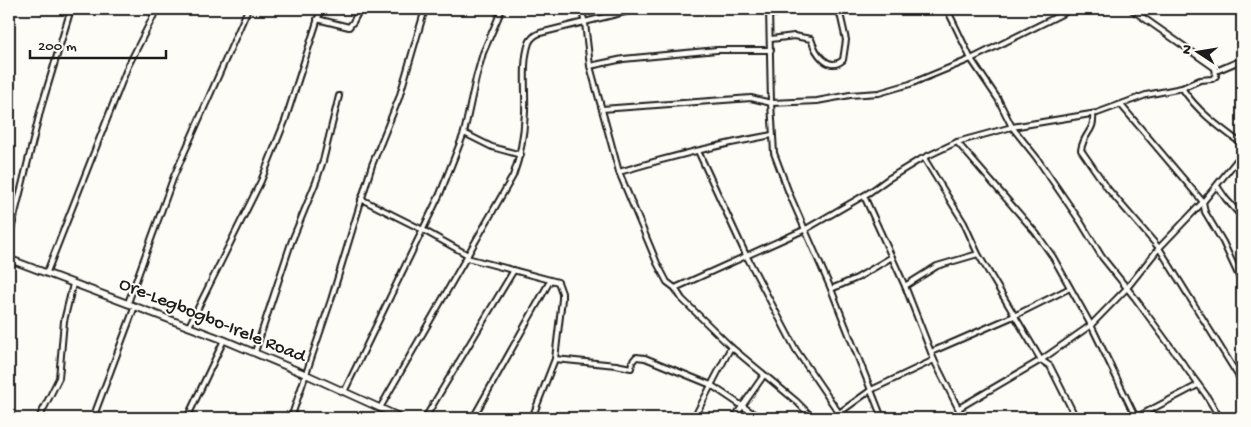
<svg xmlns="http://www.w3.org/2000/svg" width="1251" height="427" viewBox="0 0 1251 427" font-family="'Gochi Hand',sans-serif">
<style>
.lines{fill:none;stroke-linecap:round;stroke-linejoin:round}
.street-casing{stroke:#1c1c1c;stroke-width:8}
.secondary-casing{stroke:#1c1c1c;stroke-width:9}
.street{stroke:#fdfcf7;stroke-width:4}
.secondary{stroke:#fdfcf7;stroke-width:5.5}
.labels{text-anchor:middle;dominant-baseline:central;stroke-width:4;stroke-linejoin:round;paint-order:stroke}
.street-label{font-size:19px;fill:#1c1c1c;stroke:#fdfcf7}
</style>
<rect width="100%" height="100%" fill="#fdfcf7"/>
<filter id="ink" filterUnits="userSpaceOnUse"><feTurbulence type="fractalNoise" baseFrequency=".02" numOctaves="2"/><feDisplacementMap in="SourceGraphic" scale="10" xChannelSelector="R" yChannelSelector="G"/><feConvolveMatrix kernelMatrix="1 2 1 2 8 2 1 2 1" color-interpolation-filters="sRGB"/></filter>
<g filter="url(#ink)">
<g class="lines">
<defs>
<g id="street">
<path d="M 581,9 L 585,23 L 590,66 L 619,172 L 657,263 L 667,282 L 675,288 L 682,299 L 731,347 L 796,401 L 813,418"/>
<path d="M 769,9 L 771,103 L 774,153 L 789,193 L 831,289 L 882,418"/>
<path d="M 947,9 L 971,59 L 998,99 L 1012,127 L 1036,157 L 1080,221 L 1102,257 L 1135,298 L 1206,395 L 1220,418"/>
<path d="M 770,14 L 809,9"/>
<path d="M 317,19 L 349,27 L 353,22 L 360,9"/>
<path d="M 9,23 L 11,9"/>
<path d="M 771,39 L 794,36 L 811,39 C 815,52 828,73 843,60 L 846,40 L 839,9"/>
<path d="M 590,66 L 623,59 L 717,50 L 771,50"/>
<path d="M 1216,71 L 1242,60"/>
<path d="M 1182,88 C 1198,112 1219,127 1242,144"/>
<path d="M 1121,105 L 1203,202 L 1205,212 L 1223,242 L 1242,283"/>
<path d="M 602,109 L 751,98 L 771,103 L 817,101 L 850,95 L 879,93 L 910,84 L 971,59 L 1072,9"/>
<path d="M 1093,114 C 1095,132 1084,132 1081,150 L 1108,189 L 1159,248 L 1242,382"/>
<path d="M 464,133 L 492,147 L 521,155"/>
<path d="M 957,142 L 1036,233 L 1053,257 L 1091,325 L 1136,418"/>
<path d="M 698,151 L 746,255 L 796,350 L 839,413"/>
<path d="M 924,158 L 964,223 L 978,254"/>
<path d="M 619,172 C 669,157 721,144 772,135"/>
<path d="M 1217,186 L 1226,199 L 1242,217"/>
<path d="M 864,196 L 905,286 L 934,360 L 963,418"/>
<path d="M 361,199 L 423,230 L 468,255"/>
<path d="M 9,238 L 41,108 L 71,9"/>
<path d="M 467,258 L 558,282 L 562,293 L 562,299 L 555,359 L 532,418"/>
<path d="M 47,272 L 128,66 L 157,9"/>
<path d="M 905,286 L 937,266 L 978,254 L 1041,360 L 1050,366 L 1076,418"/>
<path d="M 675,288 L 806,229 L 870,192 L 888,179 L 919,160 L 957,142 L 1012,127 L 1097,113 L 1146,95 L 1182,88 L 1200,80 L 1212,79 L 1216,76 L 1215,68 L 1131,9"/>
<path d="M 831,289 L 857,278 L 892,257"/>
<path d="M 128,303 L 174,176 L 248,9"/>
<path d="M 189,326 L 261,181 L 285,121 L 321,9"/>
<path d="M 255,352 L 291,243 L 316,182 L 323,161 L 339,96"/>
<path d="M 931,352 L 1014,316 L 1070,288"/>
<path d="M 555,359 L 616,365 L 631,368 L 632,362 L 636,357 L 645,358 L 711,385 L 760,418"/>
<path d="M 344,392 L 440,194 L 464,133 L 476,78 L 483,53 L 502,9"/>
<path d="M 380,408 L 513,176 C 521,155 524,135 525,112 C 526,91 522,63 529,43 C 531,38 535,35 540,33 L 637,9"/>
<path d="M 959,408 L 1041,360 L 1091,325 L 1127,288 L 1159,248 L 1203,202 L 1242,154"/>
<path d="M 39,418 L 59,378 L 64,321 L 73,284"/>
<path d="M 93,418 L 135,306"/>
<path d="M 187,418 L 224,340"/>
<path d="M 291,418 L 331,300 L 372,165 L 399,98 L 425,9"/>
<path d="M 425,418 L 514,270"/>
<path d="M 473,418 L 550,281"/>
<path d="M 694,418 L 731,347"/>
<path d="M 734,418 L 764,375"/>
<path d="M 835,418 L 839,413 L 871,390 L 934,360"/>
<path d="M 1135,418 L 1198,385"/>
<path d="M 1239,418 L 1242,416"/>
</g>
<path id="secondary" d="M 9,259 L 224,340 L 305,374 L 402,418"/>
</defs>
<use href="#street" class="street-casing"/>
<use href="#secondary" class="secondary-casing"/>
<use href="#street" class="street"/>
<use href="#secondary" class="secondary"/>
</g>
</g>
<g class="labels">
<g class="street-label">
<text transform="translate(212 321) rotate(22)">Ore-Legbogbo-Irele Road</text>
</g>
</g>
<rect width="1251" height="427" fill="none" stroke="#fdfcf7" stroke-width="30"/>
<rect x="15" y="15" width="1221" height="397" fill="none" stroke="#1c1c1c" stroke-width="2" filter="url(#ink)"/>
<g transform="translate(1198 52) rotate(282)" stroke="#fdfcf7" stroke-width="4" paint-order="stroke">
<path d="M0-4L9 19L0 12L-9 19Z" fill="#1c1c1c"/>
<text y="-8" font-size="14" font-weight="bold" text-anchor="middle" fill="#1c1c1c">N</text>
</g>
<path d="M30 50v8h136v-8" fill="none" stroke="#1c1c1c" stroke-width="2.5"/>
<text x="38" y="50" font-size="15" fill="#1c1c1c" stroke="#fdfcf7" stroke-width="4" paint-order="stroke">200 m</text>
</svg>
